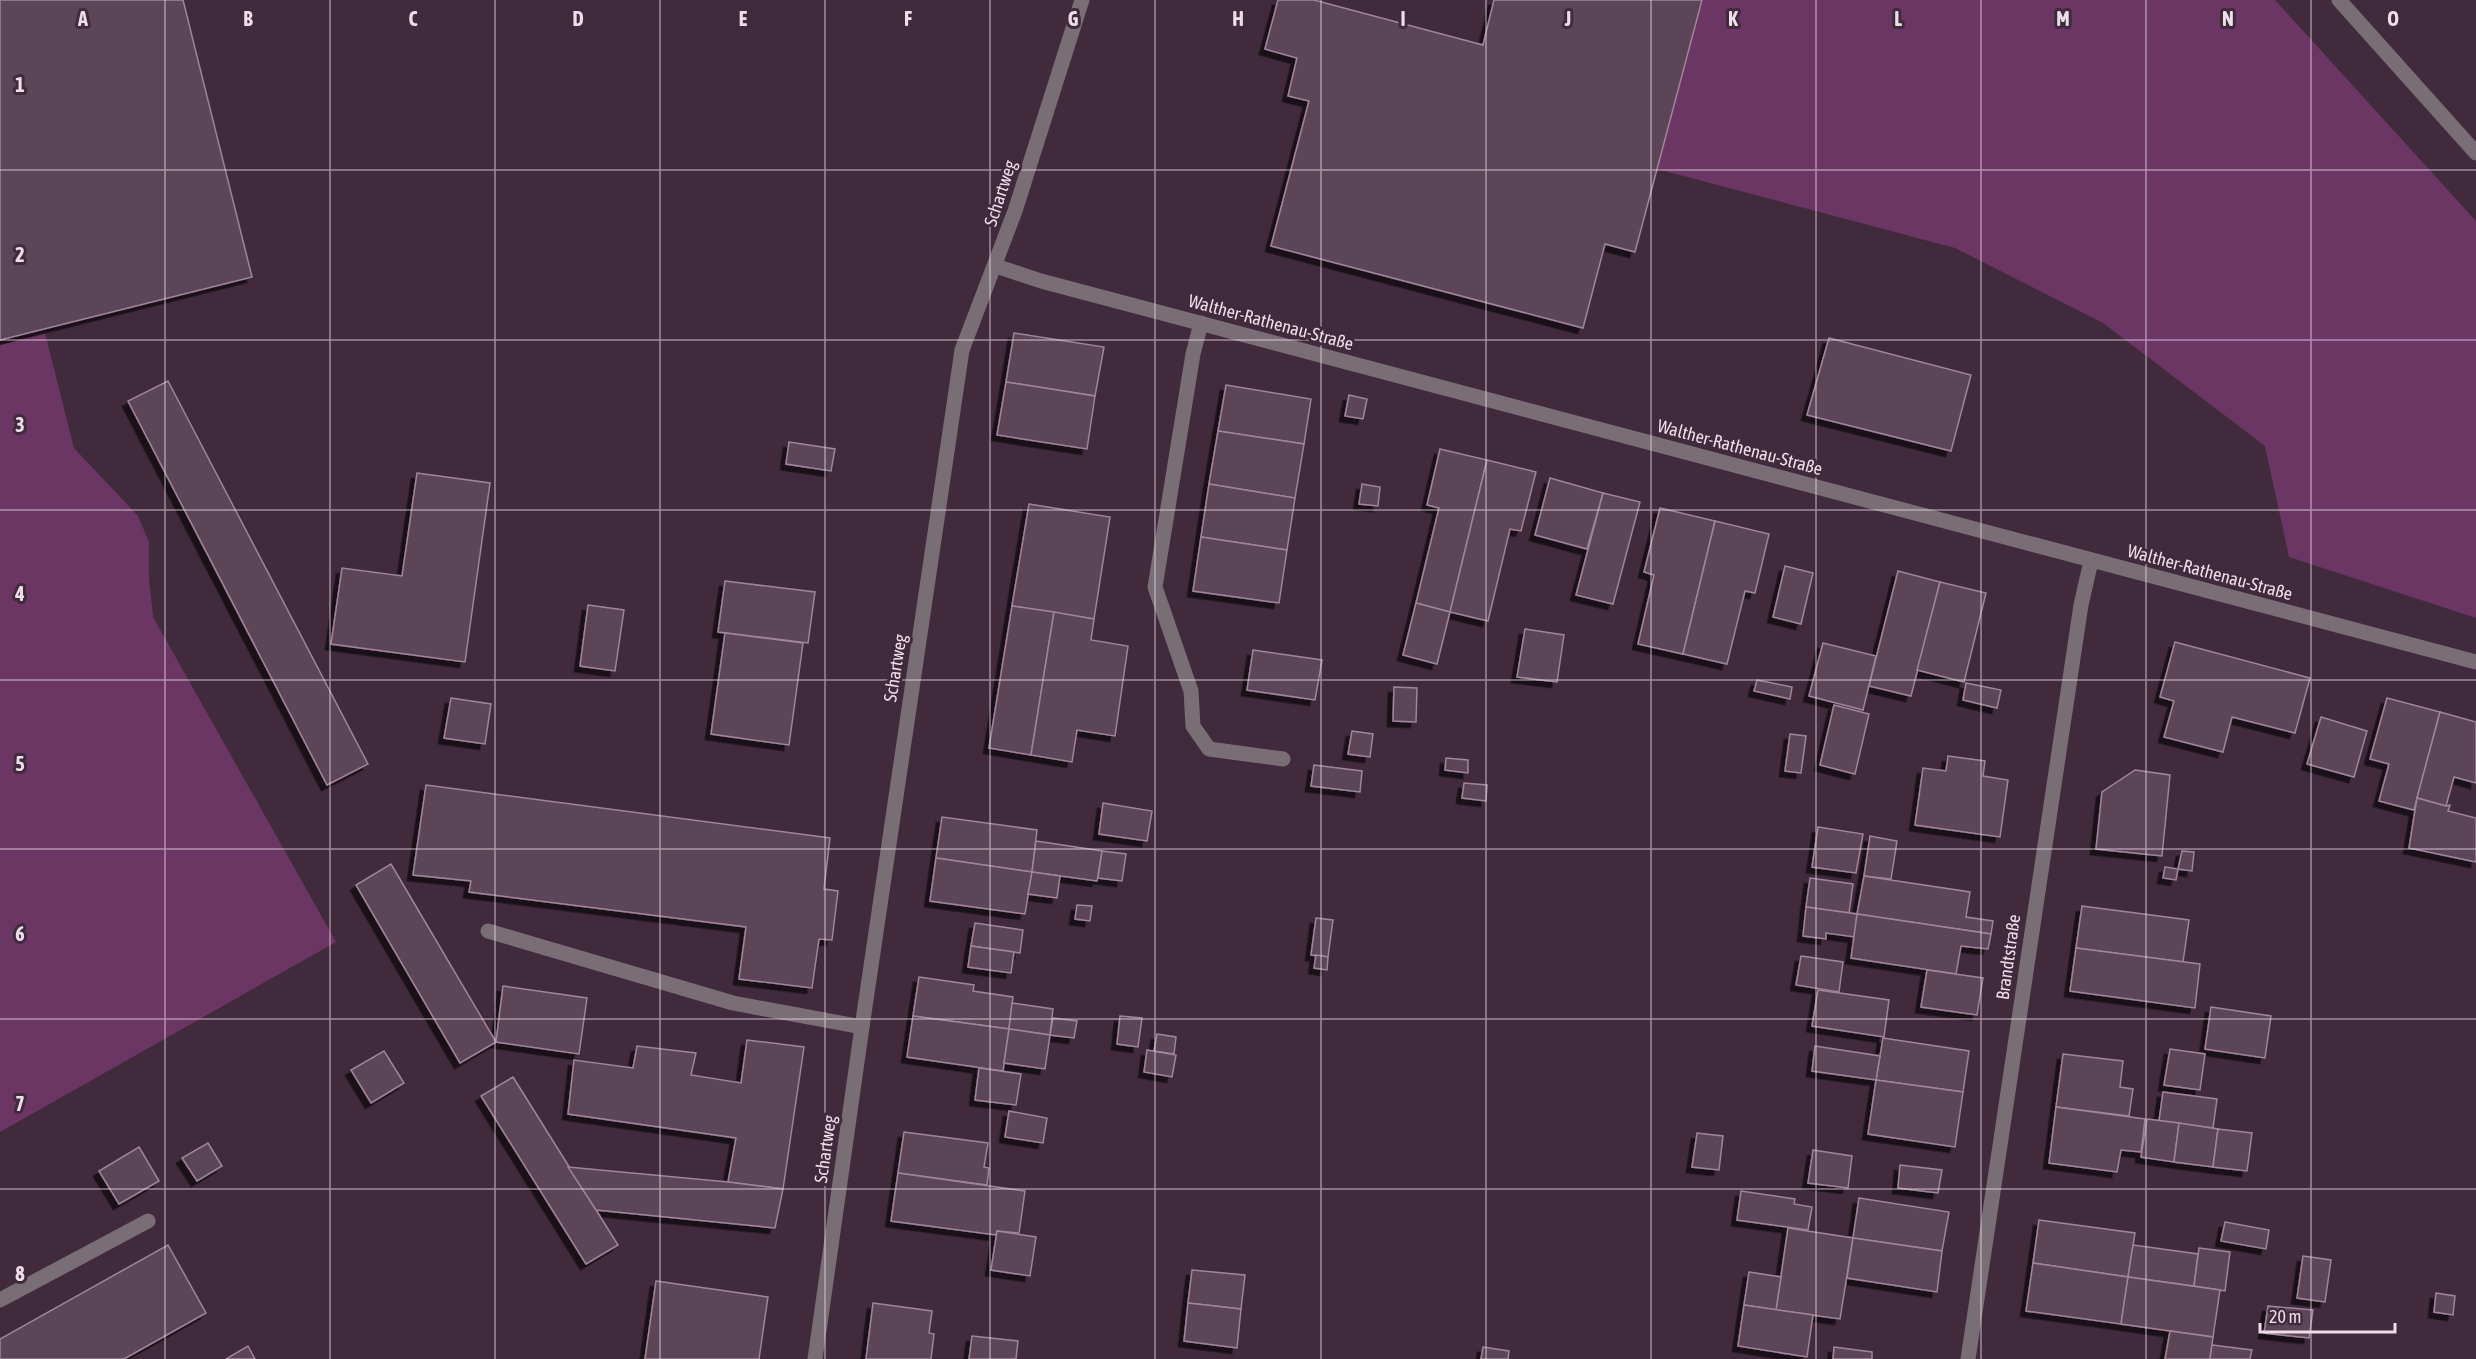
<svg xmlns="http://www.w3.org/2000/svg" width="2476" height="1359" viewBox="0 0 2476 1359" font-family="'Asap Condensed',sans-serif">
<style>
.green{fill:#6b3664}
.building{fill:#5d4558;stroke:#9f849a;stroke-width:1.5;filter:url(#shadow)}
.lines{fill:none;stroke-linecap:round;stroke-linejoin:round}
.minor{stroke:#796d76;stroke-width:15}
.grid{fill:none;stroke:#eddeea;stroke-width:1.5;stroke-opacity:0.55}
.labels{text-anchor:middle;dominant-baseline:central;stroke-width:6;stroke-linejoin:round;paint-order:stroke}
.street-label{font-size:18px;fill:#eddeea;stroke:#402a3c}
.grid-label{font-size:20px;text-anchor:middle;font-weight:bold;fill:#eddeea;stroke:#402a3c;stroke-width:6;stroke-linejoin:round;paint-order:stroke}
</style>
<defs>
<filter id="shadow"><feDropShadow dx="-5.5" dy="5.5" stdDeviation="0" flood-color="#0009"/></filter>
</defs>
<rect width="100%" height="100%" fill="#402a3c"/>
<g class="green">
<path d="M 1702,0 L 2275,0 L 2476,221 L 2476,618 L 2289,557 L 2265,446 L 2103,323 L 1955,248 L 1657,169 Z"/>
<path d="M 45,333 L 74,448 L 138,516 L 149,542 L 149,578 L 153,617 L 336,942 L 0,1132 L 0,345 Z"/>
</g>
<g class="building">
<path d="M 0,0 L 183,0 L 252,277 L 0,340 Z"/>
<path d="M 1278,0 L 1314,0 L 1483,45 L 1494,0 L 1702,0 L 1635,252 L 1605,244 L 1583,328 L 1271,246 L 1309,101 L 1288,96 L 1297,58 L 1265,49 Z"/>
<path d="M 1014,333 L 1104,347 L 1095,396 L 1006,382 Z"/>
<path d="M 1829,338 L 1971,375 L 1951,451 L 1807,415 Z"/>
<path d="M 168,381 L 368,764 L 327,785 L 128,401 Z"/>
<path d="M 1006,382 L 1095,396 L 1087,449 L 997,435 Z"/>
<path d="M 1226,385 L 1311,399 L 1304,444 L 1218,431 Z"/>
<path d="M 1349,395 L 1367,399 L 1363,419 L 1345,416 Z"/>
<path d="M 1218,431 L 1304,444 L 1295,498 L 1209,484 Z"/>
<path d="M 789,442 L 835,449 L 831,471 L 786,464 Z"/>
<path d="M 1440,449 L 1487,460 L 1450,612 L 1416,603 L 1439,508 L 1427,505 Z"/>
<path d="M 1487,460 L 1536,472 L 1521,531 L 1510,529 L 1488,621 L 1450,612 Z"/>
<path d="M 417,473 L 490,483 L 465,662 L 331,644 L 342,568 L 402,576 Z"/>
<path d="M 1550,478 L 1603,493 L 1587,549 L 1535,535 Z"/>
<path d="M 1209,484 L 1295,498 L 1287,550 L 1201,537 Z"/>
<path d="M 1362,484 L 1380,487 L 1378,506 L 1359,504 Z"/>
<path d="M 1603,493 L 1640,502 L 1613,604 L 1576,595 Z"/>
<path d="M 1029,504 L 1110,517 L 1094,619 L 1012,606 Z"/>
<path d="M 1660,508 L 1715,521 L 1683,654 L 1638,644 L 1654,575 L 1644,572 Z"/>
<path d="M 1715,521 L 1769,534 L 1755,593 L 1745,591 L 1727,664 L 1683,654 Z"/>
<path d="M 1201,537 L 1287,550 L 1279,603 L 1193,591 Z"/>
<path d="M 1785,566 L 1813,573 L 1801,624 L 1773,617 Z"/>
<path d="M 1898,571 L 1940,582 L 1911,696 L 1869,686 Z"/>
<path d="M 725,581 L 815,592 L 808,643 L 718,632 Z"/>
<path d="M 1940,582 L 1986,593 L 1964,682 L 1917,670 Z"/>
<path d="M 1416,603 L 1450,612 L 1437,664 L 1403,655 Z"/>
<path d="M 588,605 L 624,610 L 615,671 L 580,666 Z"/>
<path d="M 1012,606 L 1054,612 L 1031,755 L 989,748 Z"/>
<path d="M 1054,612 L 1094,619 L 1091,640 L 1128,646 L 1115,736 L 1077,730 L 1072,762 L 1031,755 Z"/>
<path d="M 1525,629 L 1564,635 L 1557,682 L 1517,677 Z"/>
<path d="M 725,633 L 803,643 L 789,745 L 711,734 Z"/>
<path d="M 2175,642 L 2310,678 L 2295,733 L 2232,717 L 2223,752 L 2164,737 L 2174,701 L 2160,697 Z"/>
<path d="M 1823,643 L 1876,656 L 1863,710 L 1809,696 Z"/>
<path d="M 1253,650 L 1322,660 L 1315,700 L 1247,690 Z"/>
<path d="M 1757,680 L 1792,687 L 1790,699 L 1754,691 Z"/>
<path d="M 1966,683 L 2001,690 L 1997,708 L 1963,700 Z"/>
<path d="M 1394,687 L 1417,688 L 1416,722 L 1393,721 Z"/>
<path d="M 451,698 L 491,704 L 485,744 L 444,738 Z"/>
<path d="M 2387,698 L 2440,712 L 2414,810 L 2379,801 L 2389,764 L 2370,759 Z"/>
<path d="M 1834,705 L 1869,714 L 1855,774 L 1820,765 Z"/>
<path d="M 2440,712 L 2476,722 L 2476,783 L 2454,777 L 2446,806 L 2417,798 Z"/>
<path d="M 2321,717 L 2367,731 L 2354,777 L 2307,764 Z"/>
<path d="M 1352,731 L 1373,734 L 1370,757 L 1348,754 Z"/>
<path d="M 1790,734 L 1806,736 L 1801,773 L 1785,771 Z"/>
<path d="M 1948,756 L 1985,761 L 1983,776 L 2008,780 L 2000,837 L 1915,825 L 1923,768 L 1946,771 Z"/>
<path d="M 1446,758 L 1468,760 L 1468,773 L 1445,770 Z"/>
<path d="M 1314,765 L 1362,771 L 1360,792 L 1311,786 Z"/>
<path d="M 2135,770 L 2170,775 L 2162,856 L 2096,849 L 2102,792 Z"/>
<path d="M 1464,783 L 1487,785 L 1486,801 L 1462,798 Z"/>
<path d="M 426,785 L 830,838 L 824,889 L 838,891 L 832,940 L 819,939 L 812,988 L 739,979 L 746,927 L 469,892 L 471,881 L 413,875 Z"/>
<path d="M 2417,798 L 2446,806 L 2450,805 L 2448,811 L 2476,818 L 2476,862 L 2409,848 Z"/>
<path d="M 1103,803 L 1152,811 L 1147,841 L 1099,834 Z"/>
<path d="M 942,817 L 1037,830 L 1032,872 L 936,858 Z"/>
<path d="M 1818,827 L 1863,834 L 1856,873 L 1812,867 Z"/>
<path d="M 1870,836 L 1897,841 L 1891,879 L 1864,876 Z"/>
<path d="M 1036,841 L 1102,851 L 1097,881 L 1032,872 Z"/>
<path d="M 1102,851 L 1126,854 L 1122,881 L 1098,878 Z"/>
<path d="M 2182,851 L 2194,852 L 2192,871 L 2178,869 Z"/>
<path d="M 936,858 L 1032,872 L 1025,914 L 930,901 Z"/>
<path d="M 391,864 L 496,1042 L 460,1063 L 356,885 Z"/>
<path d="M 2165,867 L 2178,869 L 2176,880 L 2163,878 Z"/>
<path d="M 1032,872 L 1060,876 L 1057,898 L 1028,894 Z"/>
<path d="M 1864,876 L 1970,892 L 1966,917 L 1993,921 L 1991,934 L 1857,914 Z"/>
<path d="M 1810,878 L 1853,884 L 1849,913 L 1806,907 Z"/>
<path d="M 1077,905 L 1092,906 L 1090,921 L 1075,919 Z"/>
<path d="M 2082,906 L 2189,920 L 2183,962 L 2076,948 Z"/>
<path d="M 1806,907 L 1857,914 L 1855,937 L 1826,933 L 1826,939 L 1803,936 Z"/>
<path d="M 1857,914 L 1991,934 L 1988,949 L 1961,946 L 1956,974 L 1851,958 Z"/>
<path d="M 1316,918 L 1333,920 L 1328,957 L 1311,955 Z"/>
<path d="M 975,923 L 1023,930 L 1020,953 L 971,946 Z"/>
<path d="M 971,946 L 1014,952 L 1011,973 L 968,967 Z"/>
<path d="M 2076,948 L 2200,964 L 2195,1008 L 2070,991 Z"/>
<path d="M 1316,955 L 1328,957 L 1327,970 L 1314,968 Z"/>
<path d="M 1801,956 L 1843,962 L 1839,992 L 1796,985 Z"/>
<path d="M 1927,970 L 1983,978 L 1977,1015 L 1921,1007 Z"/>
<path d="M 919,977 L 974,985 L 973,991 L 1013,997 L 1009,1029 L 913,1016 Z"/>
<path d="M 503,986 L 587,998 L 579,1054 L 496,1042 Z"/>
<path d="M 1818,990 L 1889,1000 L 1884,1037 L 1812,1026 Z"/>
<path d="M 1012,1003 L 1053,1009 L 1050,1035 L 1009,1029 Z"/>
<path d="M 2211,1007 L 2271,1016 L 2265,1058 L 2205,1049 Z"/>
<path d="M 913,1016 L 1009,1029 L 1003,1071 L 907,1057 Z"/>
<path d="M 1120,1016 L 1142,1018 L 1138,1047 L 1117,1044 Z"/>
<path d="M 1053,1018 L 1077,1021 L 1074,1038 L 1050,1035 Z"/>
<path d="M 1009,1029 L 1050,1035 L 1045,1069 L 1004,1063 Z"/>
<path d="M 1157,1034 L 1176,1037 L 1174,1054 L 1154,1051 Z"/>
<path d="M 1883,1038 L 1969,1051 L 1963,1092 L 1876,1080 Z"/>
<path d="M 747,1040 L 804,1047 L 783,1189 L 728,1182 L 736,1138 L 568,1114 L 574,1060 L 633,1068 L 637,1046 L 696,1053 L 691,1075 L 741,1083 Z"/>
<path d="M 1815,1046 L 1880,1056 L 1876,1080 L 1812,1071 Z"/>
<path d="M 2170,1049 L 2205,1054 L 2200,1090 L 2164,1085 Z"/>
<path d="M 1147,1050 L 1176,1055 L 1172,1077 L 1144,1072 Z"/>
<path d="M 384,1051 L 404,1083 L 371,1103 L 351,1070 Z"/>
<path d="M 2063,1054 L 2123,1061 L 2120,1087 L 2133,1089 L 2129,1116 L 2056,1107 Z"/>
<path d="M 979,1068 L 1021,1074 L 1016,1105 L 975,1100 Z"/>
<path d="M 513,1077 L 618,1245 L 586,1264 L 481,1096 Z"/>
<path d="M 1876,1080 L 1963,1092 L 1955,1147 L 1868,1134 Z"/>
<path d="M 2163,1092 L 2217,1099 L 2213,1128 L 2159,1121 Z"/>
<path d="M 2056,1107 L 2145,1119 L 2141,1152 L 2121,1150 L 2117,1172 L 2049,1163 Z"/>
<path d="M 1009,1111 L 1047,1118 L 1043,1143 L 1005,1137 Z"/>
<path d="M 2147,1119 L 2179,1123 L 2174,1162 L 2141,1157 Z"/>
<path d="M 2179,1123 L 2218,1129 L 2213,1167 L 2174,1162 Z"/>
<path d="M 2218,1129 L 2252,1133 L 2247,1171 L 2213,1167 Z"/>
<path d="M 904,1132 L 988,1143 L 984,1167 L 989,1168 L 987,1185 L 898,1173 Z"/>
<path d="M 1697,1133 L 1723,1136 L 1719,1170 L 1692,1167 Z"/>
<path d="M 208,1143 L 222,1166 L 197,1181 L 182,1158 Z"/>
<path d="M 139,1147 L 159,1181 L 119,1204 L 99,1171 Z"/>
<path d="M 1813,1150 L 1852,1156 L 1848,1188 L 1808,1183 Z"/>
<path d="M 1900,1165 L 1942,1170 L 1938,1193 L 1898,1188 Z"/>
<path d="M 568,1167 L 728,1182 L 783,1189 L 775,1228 L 596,1210 Z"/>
<path d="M 898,1173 L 1025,1191 L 1019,1233 L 997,1231 L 996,1235 L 891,1221 Z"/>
<path d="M 1741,1191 L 1795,1199 L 1794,1204 L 1812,1207 L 1808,1230 L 1737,1220 Z"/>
<path d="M 1859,1198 L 1949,1212 L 1942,1251 L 1853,1238 Z"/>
<path d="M 2039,1220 L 2135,1233 L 2128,1277 L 2033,1263 Z"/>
<path d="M 2225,1222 L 2269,1230 L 2266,1249 L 2221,1241 Z"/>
<path d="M 1788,1228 L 1853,1238 L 1840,1319 L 1776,1310 Z"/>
<path d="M 997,1231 L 1036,1237 L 1030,1276 L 991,1270 Z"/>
<path d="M 1853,1238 L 1942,1251 L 1937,1292 L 1847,1278 Z"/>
<path d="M 168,1245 L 206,1313 L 124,1359 L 0,1359 L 0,1339 Z"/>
<path d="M 2133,1245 L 2198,1254 L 2194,1286 L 2128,1277 Z"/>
<path d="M 2199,1248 L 2230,1252 L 2225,1291 L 2194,1286 Z"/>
<path d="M 2303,1256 L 2331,1260 L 2325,1302 L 2297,1298 Z"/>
<path d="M 2033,1263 L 2128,1277 L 2121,1324 L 2026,1311 Z"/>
<path d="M 1192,1270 L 1245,1275 L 1241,1309 L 1188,1303 Z"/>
<path d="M 1749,1272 L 1781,1277 L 1776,1310 L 1744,1305 Z"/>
<path d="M 2128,1277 L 2220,1290 L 2213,1337 L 2121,1324 Z"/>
<path d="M 656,1281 L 768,1297 L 759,1359 L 645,1359 Z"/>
<path d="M 2436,1293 L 2455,1296 L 2453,1315 L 2434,1312 Z"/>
<path d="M 873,1303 L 932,1311 L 929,1333 L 934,1334 L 931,1359 L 866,1359 Z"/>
<path d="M 1188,1303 L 1241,1309 L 1237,1348 L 1184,1341 Z"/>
<path d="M 1744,1305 L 1813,1315 L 1807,1357 L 1738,1346 Z"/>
<path d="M 2268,1306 L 2313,1310 L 2309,1338 L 2264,1333 Z"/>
<path d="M 2170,1331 L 2213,1337 L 2210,1359 L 2165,1359 Z"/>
<path d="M 972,1336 L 1018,1341 L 1016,1359 L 969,1359 Z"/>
<path d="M 2212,1345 L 2252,1350 L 2250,1359 L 2210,1359 Z"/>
<path d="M 248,1346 L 255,1359 L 226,1359 Z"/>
<path d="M 1483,1347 L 1509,1351 L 1508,1359 L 1481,1359 Z"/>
<path d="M 1834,1347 L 1872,1352 L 1872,1359 L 1833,1359 Z"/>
</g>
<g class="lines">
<g class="minor">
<path d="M 2339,0 L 2476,153"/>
<path d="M 996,266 L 1041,281 L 2476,662"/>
<path d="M 1201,323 L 1193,354 L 1155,587 L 1191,691 L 1193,726 L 1209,749 L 1283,759"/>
<path d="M 488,931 L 733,1003 L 862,1027"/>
<path d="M 0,1300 L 148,1221"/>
<path d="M 815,1359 L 862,1027 L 962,350 L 1015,211 L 1082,0"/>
<path d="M 1968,1359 L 2081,605 L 2091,561"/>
</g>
</g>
<path class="grid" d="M 165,0 L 165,1359M 330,0 L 330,1359M 495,0 L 495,1359M 660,0 L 660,1359M 825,0 L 825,1359M 990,0 L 990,1359M 1155,0 L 1155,1359M 1321,0 L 1321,1359M 1486,0 L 1486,1359M 1651,0 L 1651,1359M 1816,0 L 1816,1359M 1981,0 L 1981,1359M 2146,0 L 2146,1359M 2311,0 L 2311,1359M 0,170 L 2476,170M 0,340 L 2476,340M 0,510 L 2476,510M 0,680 L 2476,680M 0,849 L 2476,849M 0,1019 L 2476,1019M 0,1189 L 2476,1189"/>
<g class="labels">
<g class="street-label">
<text transform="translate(1000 193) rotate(-72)">Schartweg</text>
<text transform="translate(1271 322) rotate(15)">Walther-Rathenau-Straße</text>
<text transform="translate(1740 447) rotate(15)">Walther-Rathenau-Straße</text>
<text transform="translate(2210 572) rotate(15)">Walther-Rathenau-Straße</text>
<text transform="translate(895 668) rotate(-81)">Schartweg</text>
<text transform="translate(2008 957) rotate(-82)">Brandtstraße</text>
<text transform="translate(825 1149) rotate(-82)">Schartweg</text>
</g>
</g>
<g class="grid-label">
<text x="83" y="26">A</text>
<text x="248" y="26">B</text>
<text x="413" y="26">C</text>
<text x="578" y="26">D</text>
<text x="743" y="26">E</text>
<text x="908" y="26">F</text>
<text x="1073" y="26">G</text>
<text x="1238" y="26">H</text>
<text x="1403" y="26">I</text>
<text x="1568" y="26">J</text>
<text x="1733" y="26">K</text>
<text x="1898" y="26">L</text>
<text x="2063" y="26">M</text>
<text x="2228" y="26">N</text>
<text x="2393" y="26">O</text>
<text x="20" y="92">1</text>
<text x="20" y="262">2</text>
<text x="20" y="432">3</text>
<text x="20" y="601">4</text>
<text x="20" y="771">5</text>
<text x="20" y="941">6</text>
<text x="20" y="1111">7</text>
<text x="20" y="1281">8</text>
</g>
<path d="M2260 1323v9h135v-9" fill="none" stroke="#eddeea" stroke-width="3"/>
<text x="2269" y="1323" font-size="18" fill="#eddeea" stroke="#402a3c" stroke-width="4.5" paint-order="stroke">20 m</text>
</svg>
